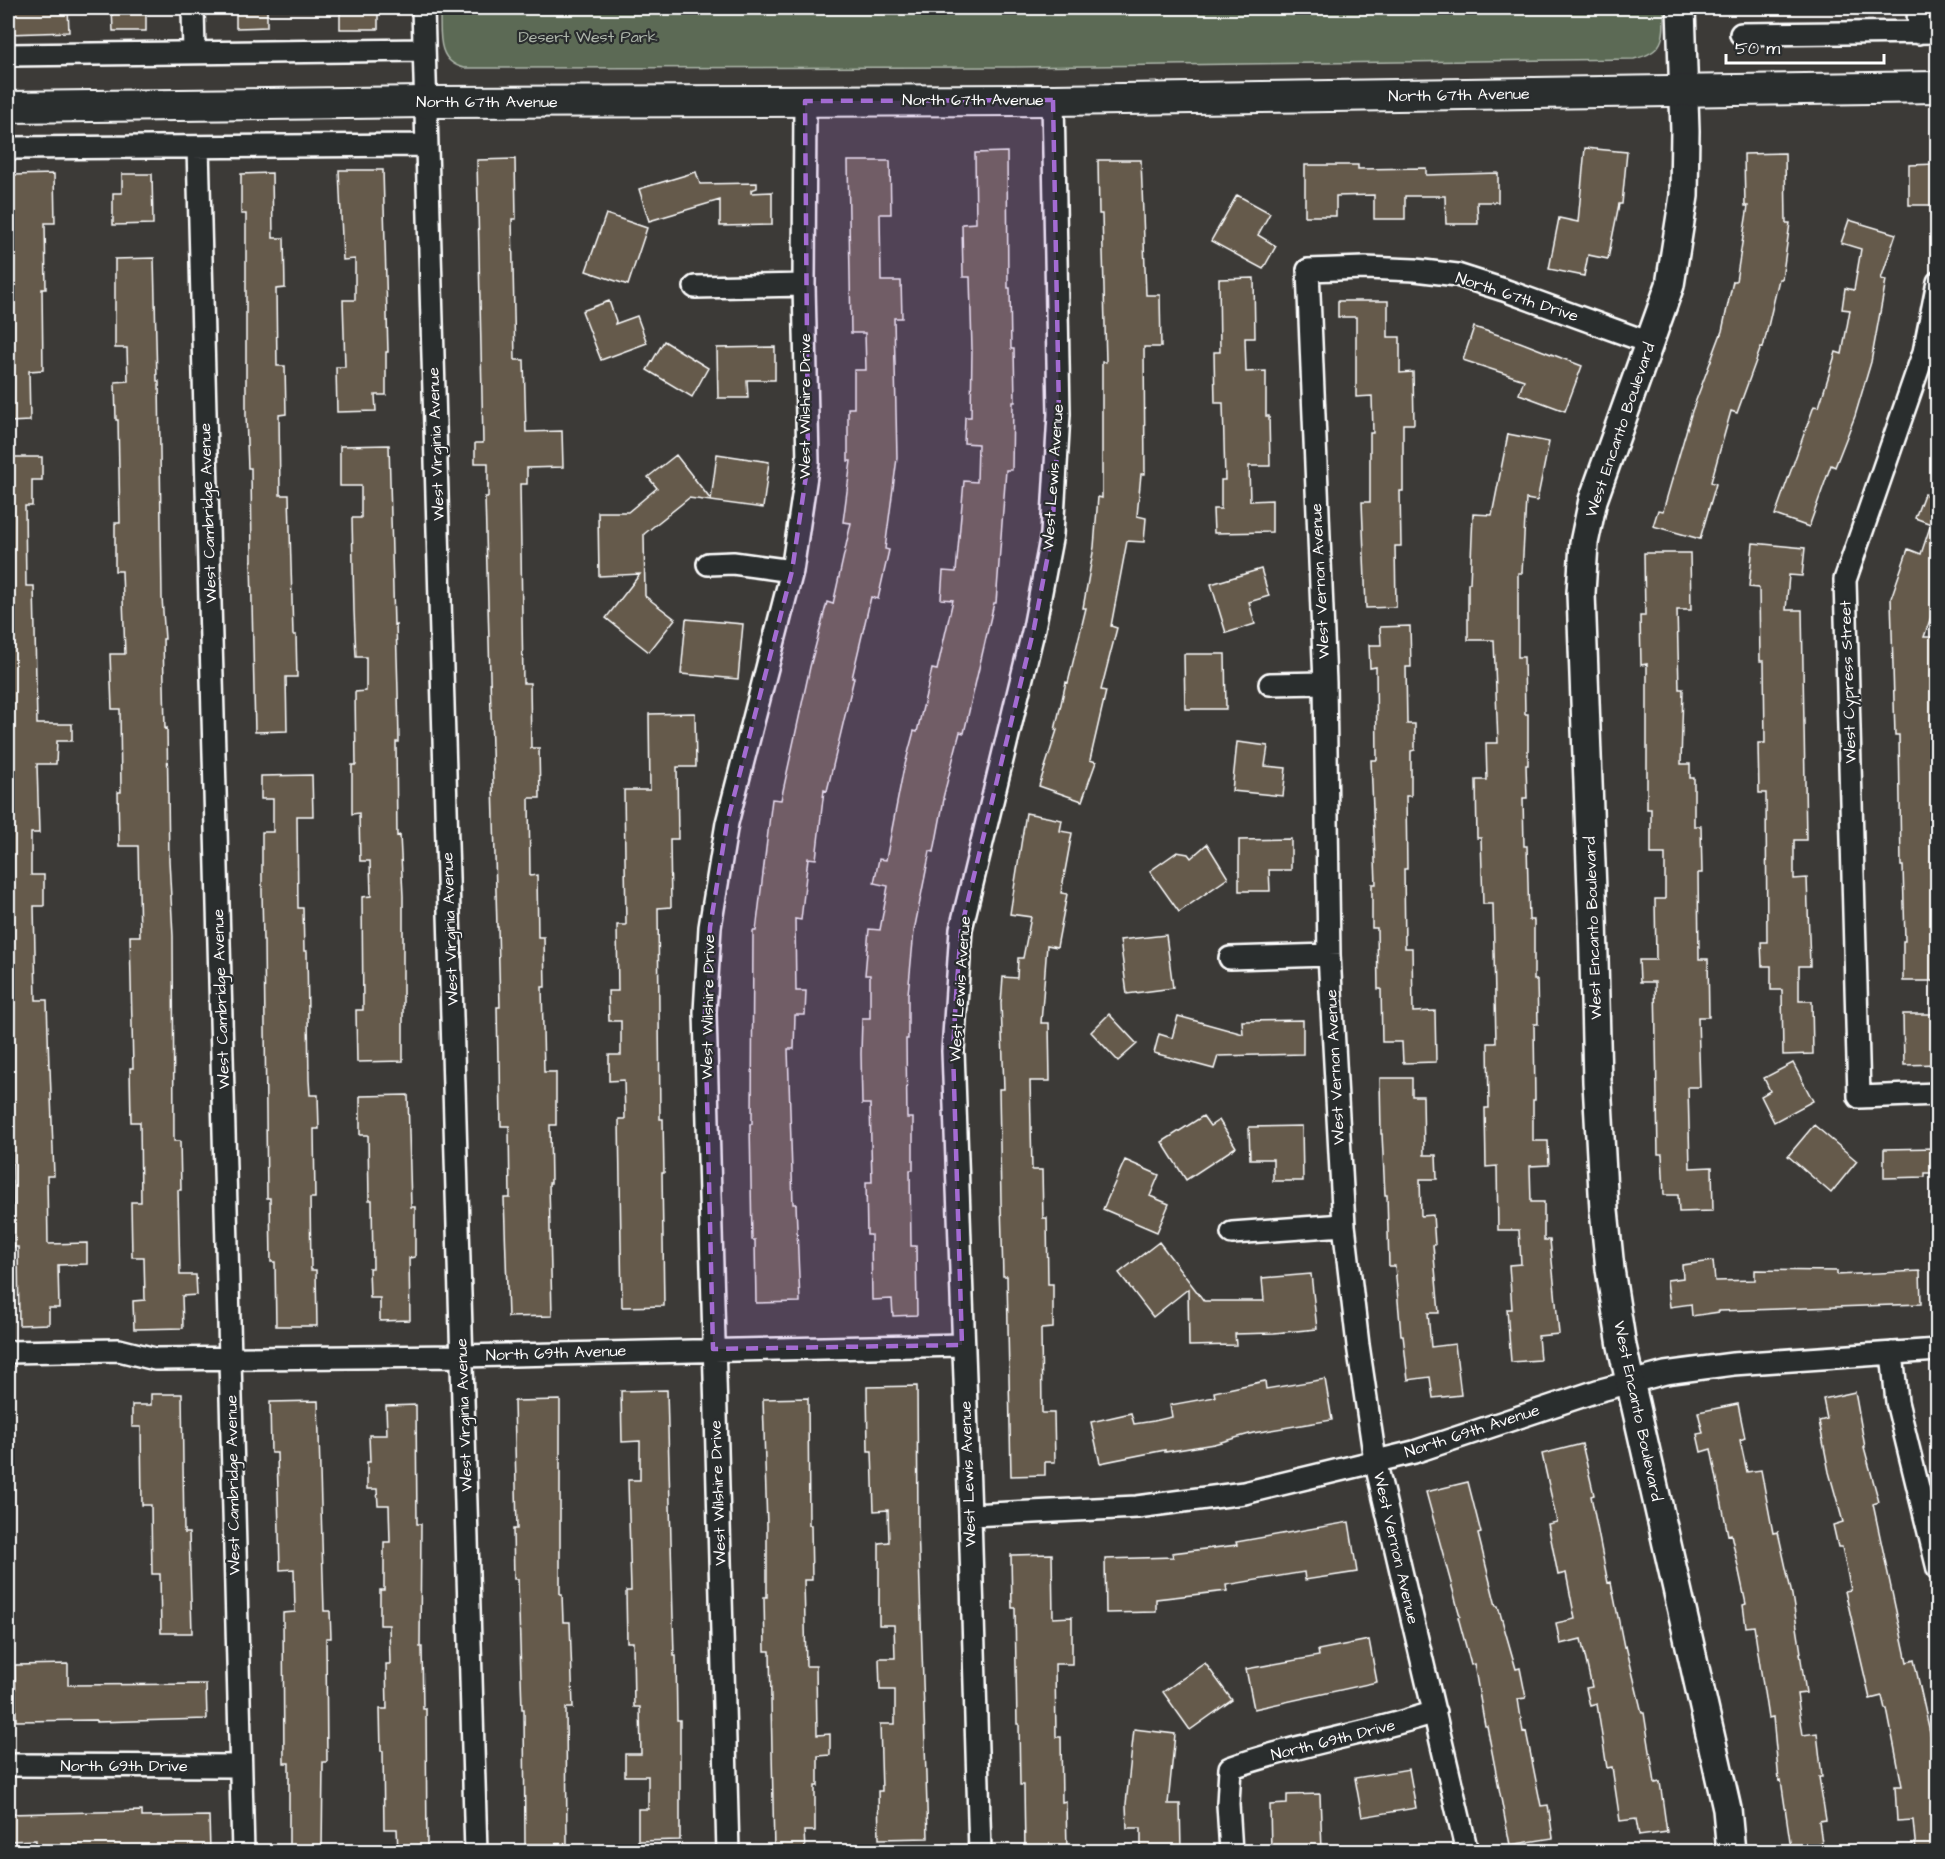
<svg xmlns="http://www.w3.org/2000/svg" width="1945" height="1859" font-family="'Architects Daughter',sans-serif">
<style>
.green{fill:#5b6b54;stroke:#adb5aa;stroke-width:1.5}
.building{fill:#655a4c;stroke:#fff;stroke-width:1.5}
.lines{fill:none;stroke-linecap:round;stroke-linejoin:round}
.minor-casing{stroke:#fff;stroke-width:26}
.tertiary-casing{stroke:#fff;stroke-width:32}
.secondary-casing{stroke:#fff;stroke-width:34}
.minor{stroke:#2a2d2e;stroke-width:21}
.tertiary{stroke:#2a2d2e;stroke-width:27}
.secondary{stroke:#2a2d2e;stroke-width:30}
.marked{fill:#a36bd2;fill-opacity:0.2;stroke:#a36bd2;stroke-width:4.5;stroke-dasharray:12 8;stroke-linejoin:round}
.labels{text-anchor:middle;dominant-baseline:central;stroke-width:4.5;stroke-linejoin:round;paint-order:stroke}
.park-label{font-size:16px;fill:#adb5aa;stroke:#2a2d2e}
.street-label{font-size:16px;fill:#fff;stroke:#2a2d2e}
</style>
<rect width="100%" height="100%" fill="#3c3a37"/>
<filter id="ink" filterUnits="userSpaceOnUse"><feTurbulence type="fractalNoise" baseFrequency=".0167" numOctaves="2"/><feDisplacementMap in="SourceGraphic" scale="12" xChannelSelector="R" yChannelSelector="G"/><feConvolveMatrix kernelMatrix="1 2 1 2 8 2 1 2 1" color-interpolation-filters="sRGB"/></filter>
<g filter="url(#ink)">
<path class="green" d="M440,8H1664C1664,36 1666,52 1634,59L1014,67L464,68C435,61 441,32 440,8Z"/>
<path class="building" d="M8,8H68L69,32L8,34Z
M112,8H146V31H113Z
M236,8H267V27L236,28Z
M340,8H378V29H340Z
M1585,148L1627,152L1622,204H1619L1608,259L1588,255L1584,276L1549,269L1559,218L1578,222Z
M1007,152L1008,288H1010L1011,349H1014L1015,402H1013L1012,470H1006L996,603H994L964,733L960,732L943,798L944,799L934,852L930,851L914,931L908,994V1039H906L907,1118H913V1170H910L911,1246H916L917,1315L893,1316L892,1299L872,1300L871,1235H867L866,1182H872L870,1104H862L861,1054L862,1018H870V975H865L869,929L880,930L888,886L874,883L879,859L886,860L903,772L914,731L917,732L932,669L937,670L953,600L941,599L943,571L956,572L964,481L977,482L978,444L964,443L965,417H971L972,349L970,277H963L962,224L976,223L975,153Z
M1785,153L1786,223H1790L1782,279H1779L1763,348L1761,347L1737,413L1731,411L1711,482L1716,484L1700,539L1653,526L1658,510L1663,511L1692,411L1722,331L1733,281H1736L1748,206H1745L1744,154Z
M515,159L516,219H512L515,360H524L526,432L562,431L563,467L527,468V484H520L523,683H530L531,748H539L540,798H529L530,876L537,875L538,937H544L545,987H542L544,1072H556V1125H550L551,1183H549L552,1316L508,1317L504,1198H510L509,1126H501L500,1061H498L497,1007H500L498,927H497L485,497H488V463H475V443H483L477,160Z
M1098,160H1141L1146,295H1160L1161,347H1144L1145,474H1141L1137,516L1146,518L1144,542L1127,541L1111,626L1117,628L1101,690L1106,691L1090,760L1096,762L1082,801L1039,786L1057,730H1055L1066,682L1068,683L1086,608H1083L1094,547L1098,497L1102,498V362H1106L1102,214H1099Z
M848,161H890L891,214H880L881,281H901L902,318H894L897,458L885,549L889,550L878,599L871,597L852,678H854L827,791L824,790L816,859L808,858L801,920L795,919L796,991H806L805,1015H795L794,1049H788L793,1204H796L800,1302L756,1303L755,1240H752L750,1124H752L753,931H756L772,799L781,800L810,667L827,602L833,604L851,523L843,522L851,461H848V408H854V370H866L865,333H851Z
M1938,164V205H1909V165Z
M1305,165H1358V169L1426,168V175L1498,173V202H1477L1478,224H1446L1445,196H1405V219H1374V195L1336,196V216H1305Z
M339,170H383L388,352H386V395H375L376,411L337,412L336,367H345L343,300H355V259L343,260Z
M696,172L700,184L757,183V188L751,190V193L772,192V225L720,226V200L649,221L639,189Z
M272,173L273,238H284L285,288L276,289L277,366H285L286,414L279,415L280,495H289L293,635H296L297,677H286L287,731L255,732L251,561H252L251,468H248L246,415V214H241V174Z
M54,174L55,223H45L46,289H42L43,370L29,371L30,421L8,422V247H13L12,175Z
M122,174H152L153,224L113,225V193H122Z
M1237,195L1270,213L1258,235L1276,246L1263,269L1211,241Z
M606,214L647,228L628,285L586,271Z
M1849,220L1896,234L1881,279L1886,280L1871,362L1855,416L1835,467L1831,465L1809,527L1775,515L1814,406L1819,407L1836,352L1842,354L1850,310L1842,309L1845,288L1854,290L1861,249L1841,243Z
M154,258L157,381H159L162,598L165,639H163L165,729L167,728L169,860L173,936L174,1141H180L181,1190H178L180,1275H196L197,1295L182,1296L183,1328L134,1329L133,1301L145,1300L144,1257H132L131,1202H141L140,1122H131L130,1068H133L130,936H140L138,846H119L118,792H121L120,709H112L110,654H125L122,571H115V523H120L118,420H116L115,382L128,381L127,348H115V259Z
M1254,278L1255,338H1245L1246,372L1266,371V416H1269L1270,466H1249L1250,501L1272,500V532L1214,533L1213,509H1221V480H1225L1223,403H1215L1214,352H1220L1219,279Z
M609,301L616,321L615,324L637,316L647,343L601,360L582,311Z
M1338,301H1388V337H1400V373L1413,372L1414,424H1403V491H1400L1401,546H1395L1396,607L1366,608L1362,502H1370V433H1373L1372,396L1356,397V317H1338Z
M1474,327L1520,342L1582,366L1565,411L1519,394L1524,380L1463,360Z
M664,341L708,368L692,397L647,370Z
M775,347V380H747L748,398H718L717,348Z
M1508,434L1549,442L1537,501L1526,499L1522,573H1518V657H1524L1525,714H1528V765H1526L1527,798H1523L1524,846H1527L1529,920H1534V980H1537L1538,1024H1534L1535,1100H1533V1141H1548L1549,1165L1530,1166L1531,1202H1544V1240H1550L1559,1334L1538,1336L1540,1360L1511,1362L1507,1309H1512L1509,1265L1521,1264L1519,1230H1498L1497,1166L1486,1167L1485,1108H1489L1488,1043H1496L1493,904H1483L1481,838H1477L1476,780H1487L1486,743H1498L1494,640H1468V583H1470L1473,514L1492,515Z
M389,445L394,625L396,624L398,691L399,742H396L397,836L400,835L403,896V1061L357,1062L356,1010H363L362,897L371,896L370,861H360L359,813L352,814V765H356L355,692L366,691V657H356L354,611L352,518H361V486H340V446Z
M717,454L769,462L763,508L689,498L644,534L645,596L675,619L649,652L606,618L640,574L599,576L598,512H628L657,488L648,477L676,455L711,500Z
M8,457H42V480H32V506H25L26,586H34L37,724H72V741H57L56,764H37L39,833H31V875H44V906H34L36,1000H47L49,1068H50L54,1176H47L48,1244L87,1243V1264L58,1265L59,1308H49V1324L19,1325L18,1247H14L12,1118L9,1049H8Z
M1924,494L1938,499V597L1924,637H1935L1938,865H1934L1938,981H1903V941H1905L1903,866H1901L1899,735H1895L1891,598L1908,549L1921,554L1931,524L1915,518Z
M1753,543L1805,548L1802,576L1789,575L1786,610H1802L1806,840H1794V879L1807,878L1810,966H1799V1001H1812L1813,1054L1783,1055L1782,990H1771V966H1762L1761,942H1767L1766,793H1759L1758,743H1765L1764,661H1760L1759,588L1749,587Z
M1644,553H1690L1691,610H1677L1679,689H1683L1681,764H1690V778H1694V826H1701L1702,873H1698L1699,959H1708L1709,1017H1698L1700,1087H1688L1690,1168L1712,1167L1713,1211L1679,1212L1678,1195H1664L1662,1154H1658L1655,982H1640L1639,960H1656L1655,899H1665V854H1651V809H1647V664L1641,665L1640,616H1645Z
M1261,569L1269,596L1249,602L1255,624L1226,633L1211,584Z
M686,619L743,624L738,679L681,674Z
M1410,626L1411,667H1406L1407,724H1415V750L1411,751V796H1406L1407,869H1404L1405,948H1412L1413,1012L1435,1011L1436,1062L1403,1063L1402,1042H1382L1381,989H1378L1377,928H1372V884H1376L1371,760H1377L1376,667L1370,668L1369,645H1381L1380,627Z
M1184,654H1225L1226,709H1185Z
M695,713L696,767H677L678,839H670L671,907L658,908L660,1119H663L664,1173H662L664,1306L622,1307L619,1119H625L624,1080L609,1081V1055H621V1021H609L608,991H618L617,925H626L624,790H650L649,714Z
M1237,742L1268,746L1265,766L1286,768L1283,796L1232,791Z
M312,775L313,816H297L298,908H303L304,951H307L309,1080L310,1095H318L319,1129H314L315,1198H310L311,1270H316L317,1326H276L275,1262H271L270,1198H267L264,940H263L262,892V832H273V799H261V776Z
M1026,813L1062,820L1060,831L1072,833L1061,893L1067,894L1057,947L1047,945L1041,1023H1049L1050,1081H1030L1032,1170H1042L1043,1218H1047L1048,1284H1053V1328L1041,1329L1042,1413H1054L1055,1462H1045V1475L1011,1476L1007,1276H1003L1001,1203L999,1089H1004L1001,1003L1003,977L1017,978L1018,958H1023L1031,917L1010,914Z
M1291,839V870H1269L1270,891H1239V840Z
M1207,844L1228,878L1179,912L1150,871L1177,852L1188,854L1191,858Z
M1166,935L1173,988L1127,994L1120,940Z
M1109,1014L1137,1044L1118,1061L1091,1032Z
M1903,1014H1938V1064L1904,1065Z
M1178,1016L1243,1034L1242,1021L1303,1020V1054L1218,1056L1214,1069L1154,1053L1159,1034L1172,1038Z
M1793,1063L1813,1101L1774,1122L1761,1096L1770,1091L1764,1078Z
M1380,1078H1412V1096H1423L1424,1155H1436L1437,1179H1420L1421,1216L1433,1215L1435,1245H1433L1439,1313H1428L1431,1347L1455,1344L1461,1395L1433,1398L1430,1377L1408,1380L1403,1335H1401L1395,1266H1389L1387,1195H1385L1382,1134H1381Z
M408,1095L411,1207H415V1257L409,1258L410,1320L380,1321V1298H370L369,1268H373L372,1200H369L368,1135H360V1096Z
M1203,1116L1210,1126L1219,1120L1236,1147L1186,1180L1162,1142Z
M1814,1125L1857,1161L1831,1193L1788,1156Z
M1302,1126L1303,1181H1273V1159H1250L1249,1127Z
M1938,1148V1173H1925V1177L1884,1178V1149Z
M1125,1160L1159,1175L1150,1196L1169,1204L1157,1232L1103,1209Z
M1159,1242L1204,1301H1264L1262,1278L1311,1274L1317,1329L1274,1333L1235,1334L1236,1345L1189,1346L1188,1289L1153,1317L1119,1273Z
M1713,1261L1715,1281L1755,1280V1270L1837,1271V1275L1920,1271L1921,1304L1719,1311V1312L1692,1316L1691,1304L1670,1307L1667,1280L1683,1278L1682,1265Z
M1325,1379L1332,1420L1253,1433L1214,1444L1165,1452V1450L1100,1463L1091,1422L1131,1413L1134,1424L1154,1421L1172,1417L1170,1405L1215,1397L1214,1392L1265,1381L1266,1389Z
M917,1386L918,1525L928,1838L879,1839L878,1791H882L880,1724H895V1690H880L879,1658H895L894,1625H879V1543L889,1542L888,1510L874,1511L872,1451H868L867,1387Z
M667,1390L674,1656H676L677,1720H680V1840L638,1841V1809H648V1776H625V1754H641L640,1707H634L633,1642H627L626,1591H631L628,1480H640V1441L622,1442L621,1391Z
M1855,1392L1865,1447H1864L1879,1502L1873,1504L1907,1662L1914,1660L1938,1768V1851H1916L1913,1820L1897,1821L1895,1786H1902L1887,1709H1885L1882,1696L1870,1699L1845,1591L1851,1590L1842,1547H1838L1833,1525L1843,1522L1829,1472L1819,1421L1827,1419L1823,1399Z
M151,1394H182L184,1533H189L192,1633H161L160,1574H152L151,1505H142L141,1427H132V1405H151Z
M808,1398L809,1525H811L812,1580H804L806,1666H816L817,1735L830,1734V1755L818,1756V1786H815V1831H804L805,1851H774L770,1651H765L764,1597H767V1526L763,1399Z
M560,1400V1594H562L563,1622H570L573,1708H566L567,1844H525L524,1709H522L518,1579H514L513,1529H517L514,1401Z
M318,1401L324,1611H330L331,1638H326L327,1762H323L322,1851H289V1763H284L283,1613L295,1612L294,1569L280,1570L277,1453H271L270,1402Z
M1738,1404L1745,1438L1740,1440L1747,1472L1761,1470L1773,1533L1778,1532L1792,1595L1801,1653H1800L1806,1693L1797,1694L1803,1735L1817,1733L1822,1777H1819L1826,1820L1819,1821L1822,1843L1791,1848L1781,1780L1779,1781L1773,1717L1768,1718L1754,1626L1746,1627L1743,1605L1746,1604L1731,1534L1728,1535L1711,1449L1701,1452L1697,1434L1703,1433L1698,1412Z
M416,1405L417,1524H421L420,1647H422L423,1709H426L427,1851H398L397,1829H384L383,1751H381L380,1709H387L386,1664H390L389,1625H380V1590H384V1542H390L389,1505H378L377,1489H367V1462H370L369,1435H387L386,1406Z
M1582,1444L1594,1495L1591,1496L1608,1583L1611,1582L1624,1647L1626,1646L1642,1713H1644L1655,1783L1660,1782L1667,1832L1639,1836L1636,1819L1620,1821L1612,1767L1607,1768L1597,1704L1590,1706L1586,1688L1592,1687L1581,1639L1560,1644L1556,1623L1575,1619L1566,1573L1558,1575L1548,1524L1557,1522L1542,1454Z
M1468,1482L1481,1533L1478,1534L1496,1606H1498L1516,1669L1520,1668L1526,1698L1518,1699L1523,1732L1526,1731L1541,1806L1548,1805L1553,1838L1510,1845L1487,1726H1485L1474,1664L1471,1665L1458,1617L1460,1616L1426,1492Z
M1349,1522L1357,1572L1305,1580L1304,1572L1226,1585L1227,1591L1156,1599V1612L1106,1613L1105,1559L1173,1557L1172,1553L1237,1545L1236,1542Z
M1052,1554L1053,1618L1072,1617V1664H1055L1056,1737H1061L1062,1802L1066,1801L1067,1851H1025L1024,1785H1020L1019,1724H1017L1015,1608H1012L1011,1555Z
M1369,1640L1377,1682L1254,1709L1246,1669L1319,1656L1318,1650Z
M1205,1663L1232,1700L1190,1730L1163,1692Z
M68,1664V1685L206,1684L207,1719L96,1722V1720L16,1721L15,1665Z
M1134,1729L1175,1734L1168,1804H1180L1181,1851H1141V1828H1127L1126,1804Z
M1409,1769L1416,1808L1362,1817L1355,1778Z
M1320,1794L1322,1851H1271L1270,1805L1287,1804V1795Z
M142,1811V1817L209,1816L210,1851H36V1840L8,1841V1814Z"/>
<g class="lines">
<defs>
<path id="minor" d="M193,8L194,53
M423,8L476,1852
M1918,8L1919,33
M1741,34L1938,32
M8,55L424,50
M198,147L243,1852
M8,148L427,145
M1938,282L1924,352L1845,580L1859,1097L1938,1094
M695,287L804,285
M708,564L733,563L792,571
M1270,684L1325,683
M1230,958L1329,955
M1232,1233L1344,1225
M8,1352L119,1350L155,1359L462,1356L962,1345
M1892,1353L1897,1402L1938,1569
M970,1515L1137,1507L1244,1493L1414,1452L1597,1391L1665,1373L1733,1364L1938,1350
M8,1765L240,1766
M728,1852L705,1012L710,927L727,823L792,571L808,462L804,285L805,101
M980,1852L970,1515L953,1051L961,929L1034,628L1052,534L1059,414L1053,100
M1231,1852L1228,1804L1230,1768C1297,1744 1368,1734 1435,1712
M1467,1852L1375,1460L1358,1345L1344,1225L1329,955L1325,683L1308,270L1365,268L1415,270L1457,275L1504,290L1650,343"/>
<path id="tertiary" d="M1681,8L1685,131L1684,196L1670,285L1593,500L1584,543L1581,593L1593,918L1597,1082L1604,1210L1610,1269L1622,1346L1727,1809L1731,1852"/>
<path id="secondary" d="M8,107L426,102L1053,100L1938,87"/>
</defs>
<use href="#minor" class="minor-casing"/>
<use href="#tertiary" class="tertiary-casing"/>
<use href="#secondary" class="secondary-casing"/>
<use href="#minor" class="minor"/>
<use href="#tertiary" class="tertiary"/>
<use href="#secondary" class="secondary"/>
</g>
</g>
<path class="marked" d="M1053,100L1059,414L1052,534L1034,628L961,929L956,997L953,1051L962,1345L713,1349L705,1012L710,927L727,823L792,571L808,462L805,101Z"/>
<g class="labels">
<g class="park-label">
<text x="588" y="37">Desert West Park</text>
</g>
<g class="street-label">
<text transform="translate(1459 95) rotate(-1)">North 67th Avenue</text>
<text x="973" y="100">North 67th Avenue</text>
<text x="487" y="102">North 67th Avenue</text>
<text transform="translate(1517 297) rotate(18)">North 67th Drive</text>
<text transform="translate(805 406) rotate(-90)">West Wilshire Drive</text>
<text transform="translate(1620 430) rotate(-71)">West Encanto Boulevard</text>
<text transform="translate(436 444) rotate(-92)">West Virginia Avenue</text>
<text transform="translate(1053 477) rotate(-86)">West Lewis Avenue</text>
<text transform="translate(208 513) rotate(-92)">West Cambridge Avenue</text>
<text transform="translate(1320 581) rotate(-93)">West Vernon Avenue</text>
<text transform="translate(1848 682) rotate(-92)">West Cypress Street</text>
<text transform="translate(1593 928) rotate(-92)">West Encanto Boulevard</text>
<text transform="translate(450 929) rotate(-92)">West Virginia Avenue</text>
<text transform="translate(960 989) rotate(-86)">West Lewis Avenue</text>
<text transform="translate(221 999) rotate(-92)">West Cambridge Avenue</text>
<text transform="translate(708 1007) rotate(-89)">West Wilshire Drive</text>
<text transform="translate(1335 1067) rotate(-93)">West Vernon Avenue</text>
<text transform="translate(556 1353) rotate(-2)">North 69th Avenue</text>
<text transform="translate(1638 1411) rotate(78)">West Encanto Boulevard</text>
<text transform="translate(464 1415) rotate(-92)">West Virginia Avenue</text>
<text transform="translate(1472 1431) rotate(-18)">North 69th Avenue</text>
<text transform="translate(968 1474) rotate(-92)">West Lewis Avenue</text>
<text transform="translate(233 1485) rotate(-91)">West Cambridge Avenue</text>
<text transform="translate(718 1493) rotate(-92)">West Wilshire Drive</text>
<text transform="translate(1396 1548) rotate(77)">West Vernon Avenue</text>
<text transform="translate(1333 1740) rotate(-14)">North 69th Drive</text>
<text x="124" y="1766">North 69th Drive</text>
</g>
</g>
<rect width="1945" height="1859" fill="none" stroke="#2a2d2e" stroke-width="30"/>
<rect x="15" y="15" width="1915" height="1829" fill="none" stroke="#fff" stroke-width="2" filter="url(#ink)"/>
<path d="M1726 54v9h158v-9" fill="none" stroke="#ffffff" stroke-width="3"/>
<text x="1735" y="54" font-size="18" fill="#ffffff" stroke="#2a2d2e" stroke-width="4.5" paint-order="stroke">50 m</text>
</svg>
